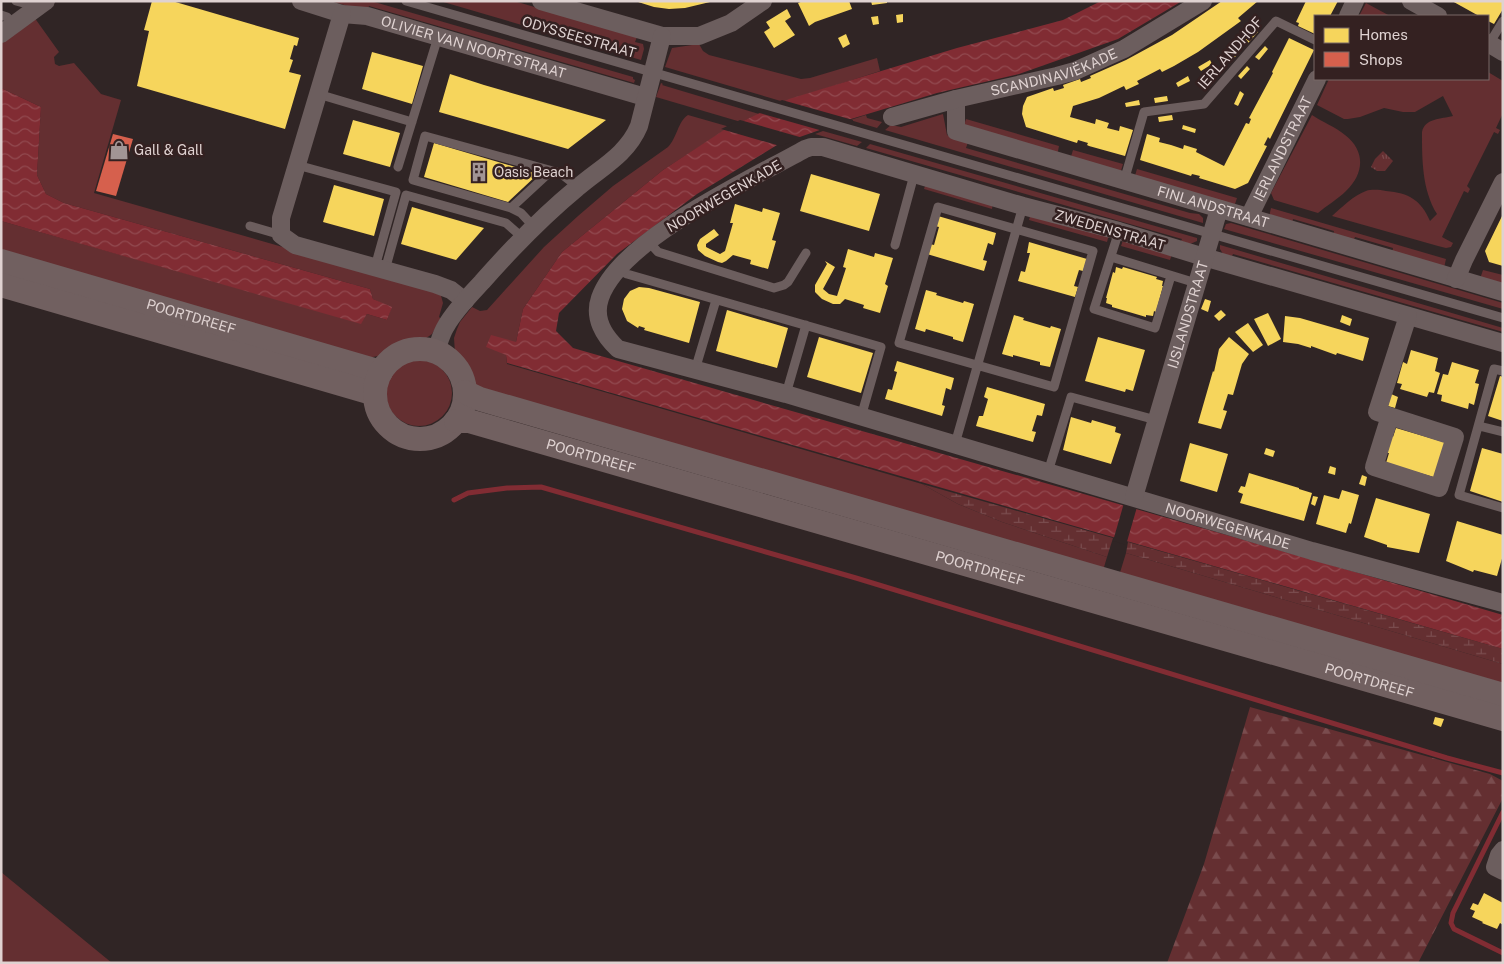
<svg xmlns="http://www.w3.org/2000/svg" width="1504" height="964" font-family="'Public Sans',sans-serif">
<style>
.grass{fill:#642f31}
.forest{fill:url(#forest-firs)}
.wetland{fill:url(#wetland-marsh)}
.park{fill:url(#park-tufts)}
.water{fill:url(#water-waves)}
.pier{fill:#302525}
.homes{fill:#f6d55c}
.shops{fill:#d6604d}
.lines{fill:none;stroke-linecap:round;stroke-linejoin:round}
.stream{stroke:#812c33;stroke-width:5}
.lane{stroke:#6c5e5e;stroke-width:9}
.street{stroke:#6c5e5e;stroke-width:18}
.secondary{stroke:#716060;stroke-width:24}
.labels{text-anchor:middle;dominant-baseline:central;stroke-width:5;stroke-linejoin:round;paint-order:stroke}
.street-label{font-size:14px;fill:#dfd2d1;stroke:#342121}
.poi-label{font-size:14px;fill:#dfd2d1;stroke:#342121;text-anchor:start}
</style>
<defs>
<pattern id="forest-firs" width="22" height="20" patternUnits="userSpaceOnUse" patternTransform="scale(1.25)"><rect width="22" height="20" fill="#642f31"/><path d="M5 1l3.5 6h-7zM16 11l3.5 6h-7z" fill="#7a4c4e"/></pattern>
<pattern id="wetland-marsh" width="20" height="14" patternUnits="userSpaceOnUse" patternTransform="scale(1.25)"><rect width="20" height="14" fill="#642f31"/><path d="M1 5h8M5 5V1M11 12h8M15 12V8" fill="none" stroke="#7a4c4e"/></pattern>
<pattern id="park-tufts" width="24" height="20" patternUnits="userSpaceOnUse" patternTransform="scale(1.25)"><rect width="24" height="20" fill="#642f31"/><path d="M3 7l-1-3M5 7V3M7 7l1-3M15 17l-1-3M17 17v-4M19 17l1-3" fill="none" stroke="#7a4c4e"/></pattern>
<pattern id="water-waves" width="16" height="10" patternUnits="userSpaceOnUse" patternTransform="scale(1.25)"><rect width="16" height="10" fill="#812c33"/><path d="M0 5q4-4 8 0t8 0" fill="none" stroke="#924a50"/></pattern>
</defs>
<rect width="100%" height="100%" fill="#302525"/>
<path class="grass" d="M331,1H371L633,77V79L635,80L634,83L369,6L367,12Z
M440,1H514L637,37L635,42L643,44L644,49L641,60Z
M1366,3L1390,16H1359Z
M34,17L59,52L54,57L55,64L59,66L74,63L101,94L121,100L94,193L440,292L443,303L439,317L441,319L432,334L425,339L398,347L384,355L367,358L1,255V221L361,323L367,314L387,320L391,308L373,299L370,289L64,203L46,194L37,175L41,107L1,88V41Z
M699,44L703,51L709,55L801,79L810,78L877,58L880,71L784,102L665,67L672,48Z
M1488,72L1503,81V113L1496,128L1500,130L1498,134L1494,132L1467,186L1470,189L1468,193L1464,191L1442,237L1453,243L1451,247L1446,248L1438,246L1332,216C1341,208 1354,195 1366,191C1372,189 1380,190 1386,191C1409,193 1421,200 1430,221L1437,214C1422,190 1422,159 1422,132C1425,118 1441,119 1453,116L1443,96L1415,112H1403L1384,108L1360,117L1348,119H1344L1317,105L1329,79H1488Z
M661,83L663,84L662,85L759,114L741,122L656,97Z
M943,114L947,135L968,142L966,148L1190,213L1199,214L1203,218V223L885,130L891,125L901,127Z
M688,115L730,127L663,170L562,252L523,309L516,342L506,355L507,364L922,484L958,504L1002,522L1107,557L1102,574L489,396L469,381L455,353L454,338L457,329L460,322L472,307L480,311L487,310L544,247L578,216L613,186L668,147C677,138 678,121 688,115Z
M866,115L867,118L882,122L877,128L850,120Z
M1312,115C1322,122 1336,127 1345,135C1366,151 1364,174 1346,191C1337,200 1327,205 1318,213L1274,200L1271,193Z
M966,119L1059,146L1057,156L963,129Z
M823,131L862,142L857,146L815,134Z
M870,144L1197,238V241L1190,244L1181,241L1182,239L866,148Z
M1073,150L1123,164L1120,174L1070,160Z
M1137,169L1237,198L1234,207L1134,179Z
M926,183L993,202L992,209L924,189Z
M1271,208L1446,259L1444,268L1392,253L1393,248L1355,237L1353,242L1333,236L1334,231L1293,219L1292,224L1269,217Z
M1031,213L1109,235L1107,242L1029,220Z
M1231,223L1503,303V309L1224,229L1226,224Z
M1123,240L1172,254L1170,260L1121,246Z
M1220,245L1503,328V332L1233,254L1232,256L1223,254L1220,249Z
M1483,270L1503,275V285L1480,279Z
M386 393a33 33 0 1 1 66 0a33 33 0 1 1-66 0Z
M1126,553L1503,664V690L1118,579Z
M1,872L112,963H1Z"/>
<path class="forest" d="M1250,707L1490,774L1503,781V798L1418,963H1167L1204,864Z"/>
<path class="wetland" d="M922,484L1113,538L1107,557L1002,522L958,504Z
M1128,542L1503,649V664L1126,553Z"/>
<path class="park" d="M1383,151L1393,161L1385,171H1377L1371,167L1375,159Z"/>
<path class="water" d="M1101,1H1182L1118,39L1019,74L937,93L851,119L777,145L697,194L617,254L559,313L556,331L573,348C883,438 1193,524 1503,615V649L507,363L506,355L486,347L491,335L516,342L523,309L562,252L663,170L724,130L789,99L957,48L1063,20Z
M1,88L41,107L37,175L46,194L64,203L370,289L373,299L392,307L387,320L367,314L361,324L1,221Z"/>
<path class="pier" d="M782,100L853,120V121L823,131L756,112Z
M740,120L803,138L780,146L721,129Z
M1124,503L1137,507L1126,545L1113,541Z"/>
<path class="homes" d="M152,1H172L299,38L297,46L294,45L290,59L293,60L289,72L301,75L285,129L137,86L149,31L144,30Z
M635,1H710V2L685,8L669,9L654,7Z
M803,1H849L852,9L815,22L809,26L798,3Z
M871,1H887V3L872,5Z
M1222,1H1258L1238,18L1241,21L1198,52L1174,66L1162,72L1160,69L1137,81L1139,84L1126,90L1124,86L1099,98L1073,106L1070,117L1095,124L1096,119L1109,123L1107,128L1119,131L1120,126L1133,130L1125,156L1089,146L1087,145L1088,143L1078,140L1077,143L1026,127L1022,114L1023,106L1027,97L1053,88L1054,91L1064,88L1063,85L1080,79L1081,82L1091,78L1090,76L1126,60L1172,35Z
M1306,1H1338L1330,16H1315V34L1298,26L1299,23L1296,22Z
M1452,1H1503V9L1494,24L1488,21V16H1479Z
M787,9L791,17L785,21L795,35L774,48L764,32L770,28L766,22Z
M903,14V22L897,23L896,15Z
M878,16L879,24L873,25L871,17Z
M1254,29L1258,32L1248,43L1245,39Z
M846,34L850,44L843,48L838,38Z
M1289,38L1314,50L1270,139L1268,137L1264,145L1267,146L1248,183L1235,189L1199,178L1200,176L1192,174L1191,176L1188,175L1140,160L1147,134L1160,138L1159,142L1171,145L1183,149L1184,145L1197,149L1196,152L1224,166L1246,123L1249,124L1251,119L1249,118L1273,73L1272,72Z
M1265,46L1268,49L1259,60L1255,57Z
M1235,50L1239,53L1229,63L1226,60Z
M372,52L423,66L412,104L362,89Z
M1210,60L1212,64L1201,71L1198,67Z
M1247,66L1250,69L1241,79L1238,76Z
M450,74L484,85L606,120L568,149L439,112Z
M1188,76L1190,81L1178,87L1176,83Z
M1240,91L1244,94L1238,106L1234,104Z
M1167,96L1168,101L1155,103L1154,98Z
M1139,100L1140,105L1126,107L1125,103Z
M1172,115L1173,120L1159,122L1158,117Z
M353,120L400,133L390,167L343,154Z
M1183,125L1196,129L1195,133L1182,129Z
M434,143L522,169L538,174L508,202L424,177Z
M811,174L880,194L869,231L800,211Z
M334,185L384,199L374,236L323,222Z
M735,204L762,212L763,208L780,213L772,240L776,241L768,269L750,264L751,260L733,255L726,261L722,263L718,262L705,256L698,250L697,245L700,239L714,229L719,235L706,244V247L720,254L725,251L733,223H730Z
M412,207L484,228L456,260L401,244Z
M1503,214V266L1489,262L1485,251Z
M938,216L996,233L993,245L988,243L983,260L987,261L984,271L927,254L930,244L934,245L939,227L935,226Z
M1029,242L1087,259L1083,271L1079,270L1074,286L1078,287L1075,297L1018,281L1021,271L1025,272L1030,253H1027Z
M848,249L874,257L875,253L893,258L885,284L888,286L880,313L863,308L864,305L845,299L840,304H833L822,299L815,292V285L827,264L825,261L835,267L823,289L829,294L837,296L846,268L843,267Z
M1116,267L1122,269L1123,267L1157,277L1156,279L1163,281L1162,286H1163L1156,312L1154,311L1153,316L1146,315V317L1112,307V305L1106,303L1107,298H1106L1113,272L1115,273Z
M639,287L649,288L700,302L689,343L644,330L645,328L639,326L638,328L627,321L622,309L624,299L630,291Z
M926,290L937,293L936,295L963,303L964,301L974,304L963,342L953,339V337L926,329L925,332L915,329Z
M1205,299L1211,301L1208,312L1201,309Z
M727,310L788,328L777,368L716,351Z
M1221,310L1226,315L1219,321L1214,316Z
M1268,313L1281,339L1268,346L1254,319Z
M1014,315L1024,318L1023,320L1050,328L1051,326L1061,329L1050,367L1040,365V362L1013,355V357L1002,354Z
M1342,315L1352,319L1350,326L1340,322Z
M1285,316L1300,318L1369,338L1363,361L1337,353L1336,355L1311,346V348L1298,344L1283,342Z
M1248,323L1263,345L1253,352L1235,332Z
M819,337L873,353L861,393L807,377Z
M1098,337L1145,350L1133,391L1126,389L1125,392L1085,381Z
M1229,337L1249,354L1242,364L1233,395L1228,394L1223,410L1227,411L1221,429L1198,423L1213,371L1214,372L1219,349Z
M1411,350L1438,358L1435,371L1440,373L1434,393L1429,392L1427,397L1400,389L1402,384L1397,383L1403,362L1407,364Z
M897,361L954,378L951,390L946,388L942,405L945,406L942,416L885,399L888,389L892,390L897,372L894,371Z
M1452,362L1479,370L1475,383L1479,384L1474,405L1469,403L1468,409L1441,401L1442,395L1437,394L1443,374L1448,375Z
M1500,376L1503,377V421L1488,416Z
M987,387L1045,404L1042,416L1037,415L1032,431L1036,432L1033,442L976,426L979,416H983L988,399L984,397Z
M1391,394L1398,397L1395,408L1388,406Z
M1071,417L1091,423L1092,420L1116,427L1115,432L1121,434L1111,464L1063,450Z
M1396,428L1447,443L1437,478L1386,463L1389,453H1386L1391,436L1393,437Z
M1190,443L1228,454L1217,492L1180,481Z
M1266,448L1275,451L1273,457L1264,454Z
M1482,448L1503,454V502L1470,491Z
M1330,466L1336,468L1335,475L1328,473Z
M1249,473L1299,488V489L1312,493L1304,521L1240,503L1243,494L1238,492L1241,486L1245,487Z
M1362,475L1367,477L1365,486L1359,484Z
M1342,490L1359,495L1351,524L1349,523L1346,533L1316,524L1324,495L1339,499Z
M1313,496L1318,497L1315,506L1311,504Z
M1376,498L1430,514L1419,553L1387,547V545L1364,537Z
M1457,521L1503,535V555L1497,576L1474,570L1473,572L1446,561Z
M1435,717L1444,719L1441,727L1433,724Z
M1484,893L1503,903V925L1500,923L1497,929L1482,923L1483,922L1472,917L1475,911L1470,909L1473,903L1478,905Z"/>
<path class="shops" d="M113,134L133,139L116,196L96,191Z"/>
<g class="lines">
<path class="stream" d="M454,500L468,493L507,488L541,487L856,578L1447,758L1503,773
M1503,812L1453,913L1451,923L1454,929L1503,953"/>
<path class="lane" d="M16,1L38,7
M406,1L1503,318
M1,15L7,17L14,25
M1489,44L1503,21
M318,94L412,122
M297,165L396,192L375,267
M398,167L438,37
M1124,181L1144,112L1204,104L1276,21L1315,40
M938,207L1093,251L1054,387L899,343Z
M511,208L551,171
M250,226L281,235
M534,227L521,213L511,208L413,180L425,136L560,173L578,187
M1119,231L1094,309L1155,328L1171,276
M648,241L658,252L774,288L784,285L788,282L806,253
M895,245L914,175
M1111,257L1196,283
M618,269L627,274L881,347L861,417
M385,270L406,195L506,223L523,238
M695,370L716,300
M1503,371L1494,369L1459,495L1503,508
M786,394L806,325
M1479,426L1503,432
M955,444L1023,206
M1048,472L1071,397L1156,420"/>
<g class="street">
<path id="s1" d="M301,1L342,14L367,16L645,97"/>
<path d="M541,1L662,36H699L731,23L763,1"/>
<path d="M1411,1L1438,16"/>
<path d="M342,14L281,218V235L295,245L435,284L451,290L465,301"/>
<path d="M1348,16L1355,1"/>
<path d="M1,34L46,1"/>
<path d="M1488,43L1503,52"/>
<path id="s2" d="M956,99V131L1503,292"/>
<path id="s3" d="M892,117L956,99L1057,76L1075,71L1124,49L1203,1"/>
<path id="s4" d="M1249,217L1317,79"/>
<path d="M1456,279L1464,260L1503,182"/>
<path id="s5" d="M1503,343L1204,257L1119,231L1023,206L823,147H811L805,149C752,179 620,239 600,298C593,318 604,336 618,349L786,394L1312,551L1503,603"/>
<path d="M436,351C439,343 441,334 446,326C455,310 469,296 482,282C512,248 543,216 577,188C600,168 627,155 639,126L662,36"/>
<path d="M1390,416L1374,467L1439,488L1455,437L1377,412L1408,316"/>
<path id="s6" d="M1134,497L1219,209"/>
<path d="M1503,850L1499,855L1495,867L1503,871"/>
</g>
<g class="secondary">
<path id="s7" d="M1,261L381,372"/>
<path d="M1,285L375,394"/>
<circle cx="420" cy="394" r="45"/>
<path d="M465,392L480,399L1503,695"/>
<path id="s8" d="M456,421H469L1503,719"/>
</g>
</g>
<defs>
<symbol id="shop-bare" viewBox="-9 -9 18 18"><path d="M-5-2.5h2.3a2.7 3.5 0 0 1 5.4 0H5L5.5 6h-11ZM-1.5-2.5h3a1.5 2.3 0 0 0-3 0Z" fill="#a29595" stroke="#342121" stroke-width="2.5" paint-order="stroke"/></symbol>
<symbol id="building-bare" viewBox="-9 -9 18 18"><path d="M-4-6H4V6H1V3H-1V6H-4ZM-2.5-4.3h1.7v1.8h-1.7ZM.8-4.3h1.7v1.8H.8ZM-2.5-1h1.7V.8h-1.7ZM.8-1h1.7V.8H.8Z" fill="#a29595" stroke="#342121" stroke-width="2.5" paint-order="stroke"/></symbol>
</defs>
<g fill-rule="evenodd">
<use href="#shop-bare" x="105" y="136" width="28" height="28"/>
<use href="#building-bare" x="465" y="158" width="28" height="28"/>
</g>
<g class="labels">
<g class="street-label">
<text transform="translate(579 37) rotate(16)">ODYSSEESTRAAT</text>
<text stroke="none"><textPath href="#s1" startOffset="179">OLIVIER VAN NOORTSTRAAT</textPath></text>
<text transform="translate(1230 53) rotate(-49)">IERLANDHOF</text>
<text stroke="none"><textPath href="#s3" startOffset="168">SCANDINAVIËKADE</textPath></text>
<text stroke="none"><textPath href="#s4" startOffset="76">IERLANDSTRAAT</textPath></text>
<text transform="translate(724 196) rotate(-30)">NOORWEGENKADE</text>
<text stroke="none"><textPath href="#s2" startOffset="300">FINLANDSTRAAT</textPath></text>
<text transform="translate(1110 230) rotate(16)">ZWEDENSTRAAT</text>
<text stroke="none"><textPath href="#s6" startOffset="190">IJSLANDSTRAAT</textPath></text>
<text stroke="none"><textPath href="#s7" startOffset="198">POORTDREEF</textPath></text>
<text stroke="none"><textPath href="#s8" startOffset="140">POORTDREEF</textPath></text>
<text stroke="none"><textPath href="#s5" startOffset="1676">NOORWEGENKADE</textPath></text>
<text stroke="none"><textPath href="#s8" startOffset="545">POORTDREEF</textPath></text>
<text stroke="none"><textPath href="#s8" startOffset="950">POORTDREEF</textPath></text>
</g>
<g class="poi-label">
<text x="134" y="150">Gall &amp; Gall</text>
<text x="494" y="172">Oasis Beach</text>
</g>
</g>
<rect width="1504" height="964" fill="none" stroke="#dfd2d1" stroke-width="5"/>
<rect x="1314" y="15" width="175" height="65" fill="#342121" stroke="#786867"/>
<rect x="1324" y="28" width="25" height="15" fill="#f6d55c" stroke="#786867"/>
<text x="1359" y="40" font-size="15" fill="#dfd2d1">Homes</text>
<rect x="1324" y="52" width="25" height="15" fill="#d6604d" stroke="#786867"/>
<text x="1359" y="65" font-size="15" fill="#dfd2d1">Shops</text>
</svg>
